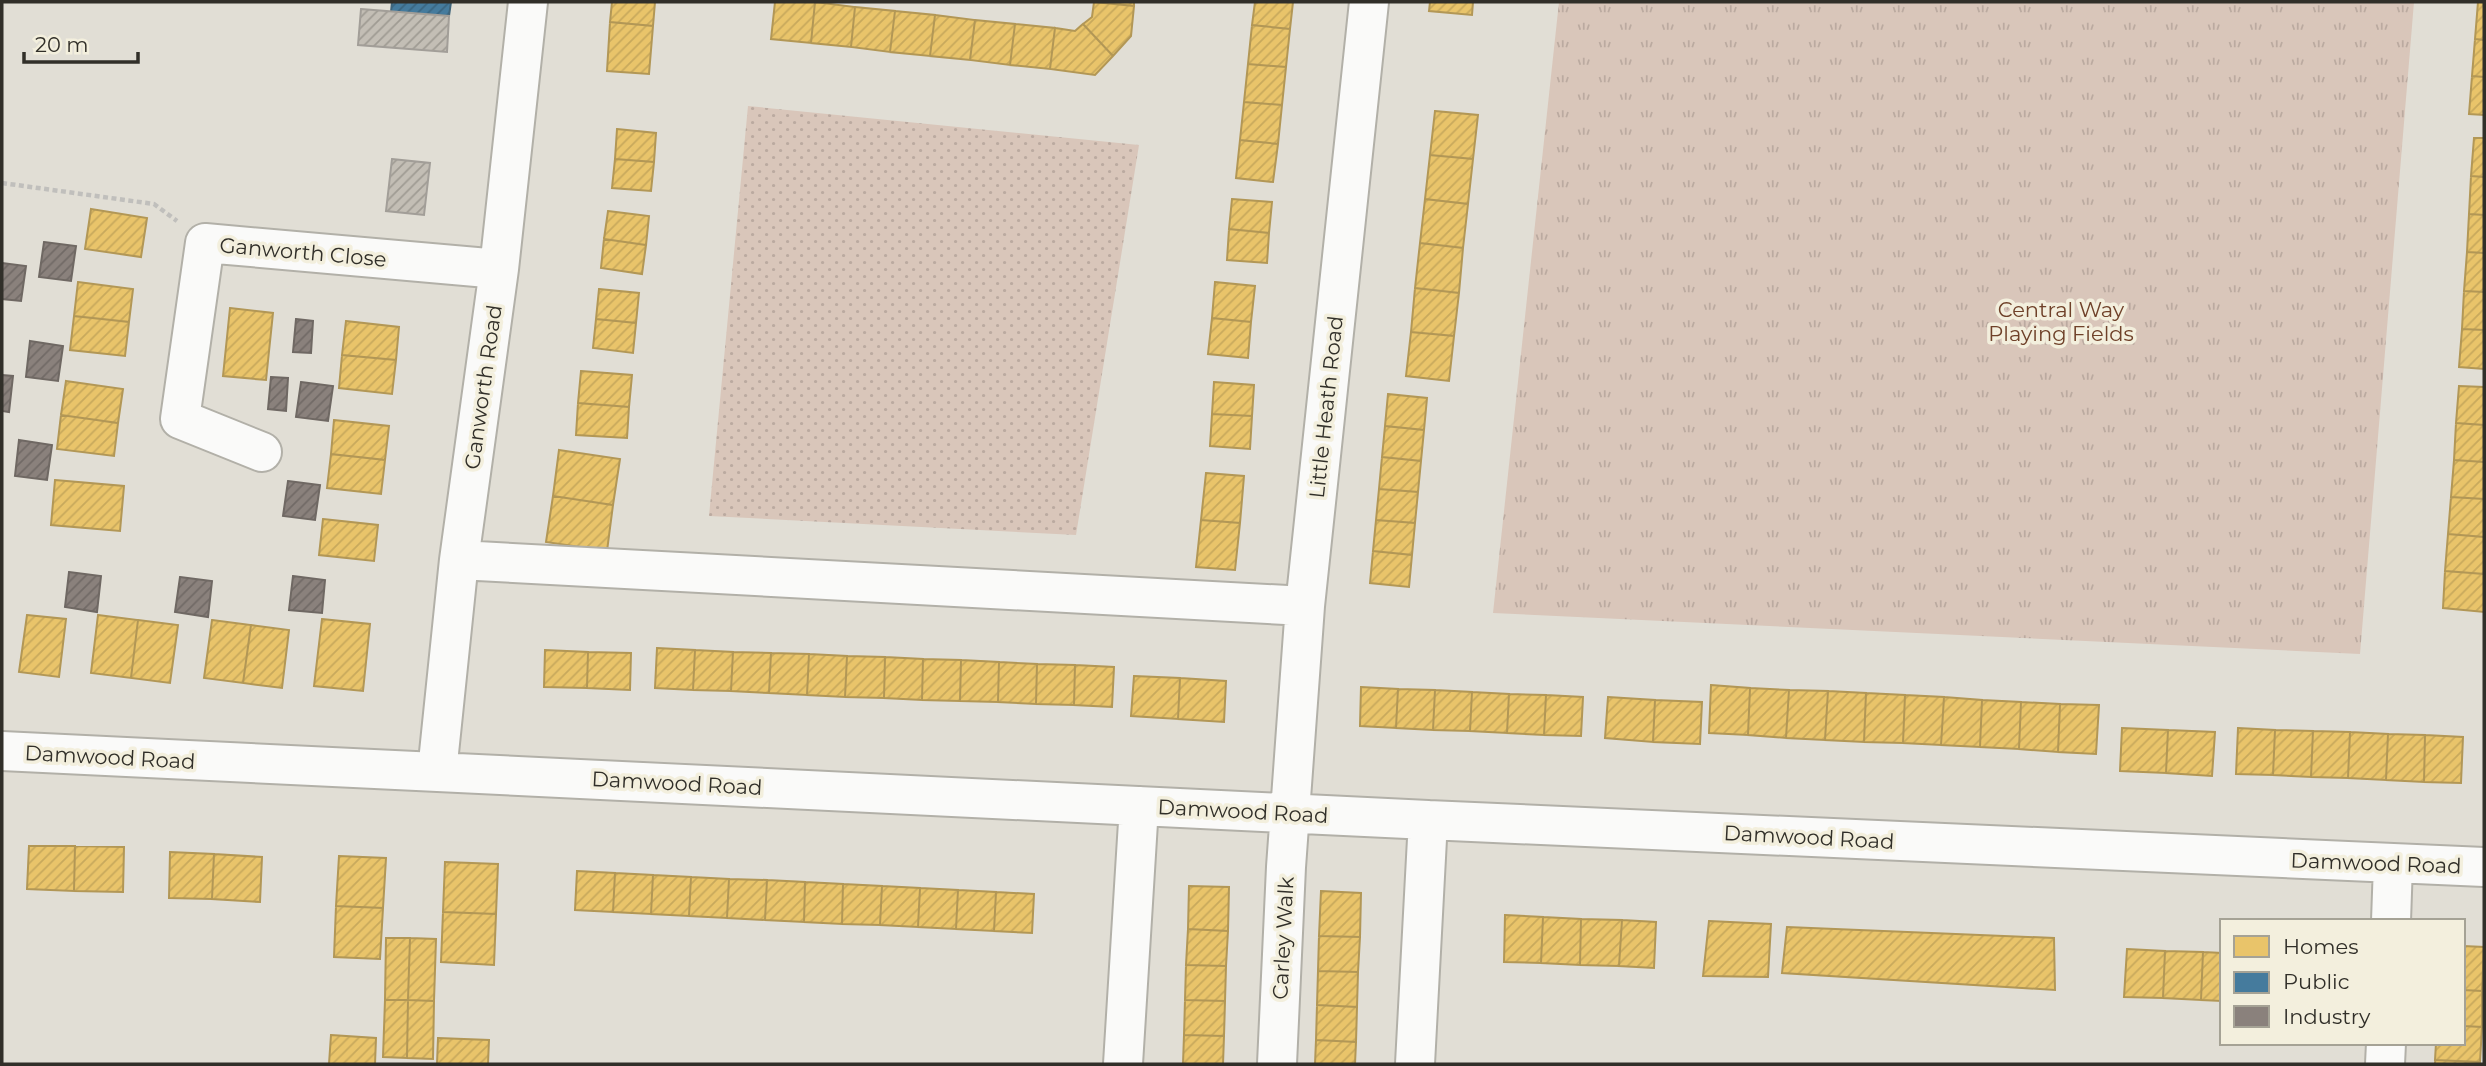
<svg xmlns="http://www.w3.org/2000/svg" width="2486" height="1066" font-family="Montserrat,sans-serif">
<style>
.grass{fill:url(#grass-dots)}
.park{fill:url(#park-tufts)}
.homes{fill:url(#homes-hatch);stroke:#b29756;stroke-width:2}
.public{fill:url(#public-hatch);stroke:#3f647a;stroke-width:2}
.industry{fill:url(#industry-hatch);stroke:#6f6863;stroke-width:2}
.building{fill:url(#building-hatch);stroke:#a29e98;stroke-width:2}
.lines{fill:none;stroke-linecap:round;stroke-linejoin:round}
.minor-casing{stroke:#b2b0a8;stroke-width:42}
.path{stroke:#c0bfbc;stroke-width:4.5;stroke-dasharray:5 3.5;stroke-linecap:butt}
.minor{stroke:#fafaf9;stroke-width:38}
.labels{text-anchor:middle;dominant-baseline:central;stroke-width:7;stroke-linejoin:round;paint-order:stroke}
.street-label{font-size:21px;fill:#312f29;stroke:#f3efdd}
.park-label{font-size:21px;fill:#6f4129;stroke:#f3efdd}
</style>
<defs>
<pattern id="grass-dots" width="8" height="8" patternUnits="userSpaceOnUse" patternTransform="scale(1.75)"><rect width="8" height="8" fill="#d9c6ba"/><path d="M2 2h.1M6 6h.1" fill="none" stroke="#bbaaa0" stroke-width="1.8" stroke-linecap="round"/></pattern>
<pattern id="park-tufts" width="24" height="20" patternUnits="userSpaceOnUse" patternTransform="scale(1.75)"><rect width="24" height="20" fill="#d9c6ba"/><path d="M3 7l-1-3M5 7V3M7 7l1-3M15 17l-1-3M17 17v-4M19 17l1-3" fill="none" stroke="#bbaaa0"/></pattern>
<pattern id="homes-hatch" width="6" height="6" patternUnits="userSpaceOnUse" patternTransform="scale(1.75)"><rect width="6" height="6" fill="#e9c46a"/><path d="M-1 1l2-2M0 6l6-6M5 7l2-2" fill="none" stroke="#c8a95c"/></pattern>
<pattern id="public-hatch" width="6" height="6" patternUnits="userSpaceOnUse" patternTransform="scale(1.75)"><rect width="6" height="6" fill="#457b9d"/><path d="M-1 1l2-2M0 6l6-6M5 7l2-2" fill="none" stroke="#3a6580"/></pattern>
<pattern id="industry-hatch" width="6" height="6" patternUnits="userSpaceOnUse" patternTransform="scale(1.75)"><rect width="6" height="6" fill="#8a817c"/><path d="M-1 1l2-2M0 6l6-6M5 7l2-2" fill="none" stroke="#716a66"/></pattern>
<pattern id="building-hatch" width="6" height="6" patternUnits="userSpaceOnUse" patternTransform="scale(1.75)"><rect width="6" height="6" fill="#c3beb5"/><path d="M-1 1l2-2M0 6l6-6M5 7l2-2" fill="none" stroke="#9f9b93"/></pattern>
</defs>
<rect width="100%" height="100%" fill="#e1ded5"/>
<path class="grass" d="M748,106L1139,145L1076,535L709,516Z"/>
<path class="park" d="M1559,2H2414L2360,654L1493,613Z"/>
<path class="homes" d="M612,2H655L653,26L610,22Z
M775,2H815L811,43L771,39Z
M815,2L855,7L851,47L811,43Z
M1094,2H1134V6Z
M1094,2L1134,6L1131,36L1113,56L1083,24L1092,17Z
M1255,2H1293L1290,29L1252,25Z
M1430,2H1473L1472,15L1429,11Z
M2478,2H2484V40L2475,39Z
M855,7L895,11L890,52L851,47Z
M895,11L935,15L930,56L890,52Z
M935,15L975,20L970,60L930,56Z
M975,20L1015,24L1010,65L970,60Z
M610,22L653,26L649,74L607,71Z
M1015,24L1055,28L1050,69L1010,65Z
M1083,24L1113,56L1095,75L1050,69L1055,28L1075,31Z
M1252,25L1290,29L1286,67L1248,64Z
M2475,39L2484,40V77L2472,76Z
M1248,64L1286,67L1282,105L1244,102Z
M2472,76L2484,77V115L2469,114Z
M1244,102L1282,105L1278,144L1240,140Z
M1435,111L1478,115L1473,159L1430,155Z
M617,129L656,133L654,162L615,159Z
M2474,138H2484V177L2471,176Z
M1240,140L1278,144L1273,182L1236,178Z
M1430,155L1473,159L1468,204L1425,199Z
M615,159L654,162L651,191L612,188Z
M2471,176L2484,177V215L2469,214Z
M1232,199L1272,202L1269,233L1229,229Z
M1425,199L1468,204L1463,248L1420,243Z
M91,209L147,218L141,257L85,249Z
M608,211L649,216L646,245L604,239Z
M2469,214L2484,215V253L2467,252Z
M1229,229L1269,233L1267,263L1227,260Z
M604,239L646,245L642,274L601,268Z
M1420,243L1463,248L1459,293L1415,288Z
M2467,252L2484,253V292L2464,291Z
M78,282L133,289L129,322L74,316Z
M1215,282L1255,286L1251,322L1212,318Z
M1415,288L1459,293L1454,336L1411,332Z
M599,289L639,293L636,323L596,319Z
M2464,291L2484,292V330L2462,329Z
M230,308L273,313L266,380L223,376Z
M74,316L129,322L125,356L70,350Z
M1212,318L1251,322L1248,358L1208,354Z
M596,319L636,323L633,353L593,348Z
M346,321L399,327L396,360L342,355Z
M2462,329L2484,330V369L2459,367Z
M1411,332L1454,336L1449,381L1406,376Z
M342,355L396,360L392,394L339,388Z
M581,371L632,375L629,407L578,403Z
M66,381L123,389L118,423L61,415Z
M1214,382L1254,385L1252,416L1212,414Z
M2459,386L2484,387V425L2456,423Z
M1388,394L1427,398L1424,430L1385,426Z
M578,403L629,407L627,438L576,435Z
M1212,414L1252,416L1250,449L1210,446Z
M61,415L118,423L114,456L57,449Z
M334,420L389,426L385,460L331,454Z
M2456,423L2484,425V462L2454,460Z
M1385,426L1424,430L1421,461L1382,457Z
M559,450L620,459L613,505L553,496Z
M331,454L385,460L381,494L327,488Z
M1382,457L1421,461L1418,492L1379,489Z
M2454,460L2484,462V499L2451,497Z
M1206,473L1244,476L1240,523L1201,520Z
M55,480L124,486L120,531L51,525Z
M1379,489L1418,492L1415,523L1376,520Z
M553,496L613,505L607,551L546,542Z
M2451,497L2484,499V537L2448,534Z
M323,519L378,525L374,561L319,555Z
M1201,520L1240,523L1235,570L1196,567Z
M1376,520L1415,523L1412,555L1373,551Z
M2448,534L2484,537V574L2445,571Z
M1373,551L1412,555L1409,587L1370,583Z
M2445,571L2484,574V612L2443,608Z
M27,615L66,619L59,677L19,672Z
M98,615L138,620L131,678L91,673Z
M322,619L370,624L363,691L314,686Z
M138,620L178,625L170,683L131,678Z
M212,620L251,625L243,683L204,678Z
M251,625L289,630L282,688L243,683Z
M657,648L695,650L693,690L655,688Z
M545,650L588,652L587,688L544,687Z
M695,650L733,652L731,691L693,690Z
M588,652L631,653L630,690L587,688Z
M733,652L771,653L769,693L731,691Z
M771,653L809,654L807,695L769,693Z
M809,654L847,656L845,697L807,695Z
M847,656L885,657L884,698L845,697Z
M885,657L923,659L922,700L884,698Z
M923,659L961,660L960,701L922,700Z
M961,660L999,662L998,702L960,701Z
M999,662L1037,664L1036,704L998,702Z
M1037,664L1075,665L1074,705L1036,704Z
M1075,665L1114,667L1112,707L1074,705Z
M1134,676L1180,678L1178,719L1131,716Z
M1180,678L1226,681L1224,722L1178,719Z
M1711,685L1750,688L1748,735L1709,733Z
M1361,687L1398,689L1396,728L1360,726Z
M1750,688L1789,690L1786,738L1748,735Z
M1398,689L1435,690L1433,730L1396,728Z
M1435,690L1472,692L1470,731L1433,730Z
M1789,690L1828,691L1825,740L1786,738Z
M1828,691L1866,693L1864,742L1825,740Z
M1472,692L1509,694L1507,733L1470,731Z
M1866,693L1905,695L1903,743L1864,742Z
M1509,694L1546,695L1544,735L1507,733Z
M1546,695L1583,697L1581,736L1544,735Z
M1905,695L1944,697L1941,745L1903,743Z
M1608,697L1655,700L1653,742L1605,738Z
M1944,697L1982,700L1980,747L1941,745Z
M1655,700L1702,702L1700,744L1653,742Z
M1982,700L2021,702L2019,749L1980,747Z
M2021,702L2060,704L2058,752L2019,749Z
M2060,704L2099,705L2096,754L2058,752Z
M2122,728L2168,730L2166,773L2120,771Z
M2238,728L2275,730L2273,775L2236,774Z
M2168,730L2215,732L2212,776L2166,773Z
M2275,730L2313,731L2311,777L2273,775Z
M2313,731L2350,732L2348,778L2311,777Z
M2350,732L2388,734L2386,780L2348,778Z
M2388,734L2425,735L2424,782L2386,780Z
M2425,735L2463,737L2461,783L2424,782Z
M29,846H75L74,891L27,889Z
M75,846L124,847L123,892L74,891Z
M170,852L214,854L212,899L169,898Z
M214,854L262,857L260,902L212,899Z
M339,856L386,858L383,908L336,906Z
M445,862L498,864L496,914L443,912Z
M577,871L615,873L613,912L575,910Z
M615,873L653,875L651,914L613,912Z
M653,875L691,877L689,916L651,914Z
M691,877L729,879L727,918L689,916Z
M729,879L767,880L765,920L727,918Z
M767,880L805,882L804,922L765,920Z
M805,882L843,884L842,924L804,922Z
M843,884L882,886L880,925L842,924Z
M882,886L920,888L918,927L880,925Z
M1189,886L1229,887L1228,931L1188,929Z
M920,888L958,890L956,929L918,927Z
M958,890L996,892L994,931L956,929Z
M1321,891L1361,893L1360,937L1319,936Z
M996,892L1034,894L1032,933L994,931Z
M336,906L383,908L380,959L334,957Z
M443,912L496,914L494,965L441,962Z
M1505,915L1543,917L1541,963L1504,962Z
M1543,917L1581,919L1580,965L1541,963Z
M1581,919L1622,920L1619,966L1580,965Z
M1622,920L1656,922L1654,968L1619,966Z
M1709,921L1771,924L1768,977L1703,976Z
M1787,927L2054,938L2055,990L1782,973Z
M1188,929L1228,931L1226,966L1186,965Z
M1319,936L1360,937L1358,972L1318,971Z
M386,938H410L408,1000H385Z
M410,938L436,939L434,1001L408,1000Z
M2463,946L2484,947L2482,991L2463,990Z
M2127,949L2165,951L2163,998L2124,997Z
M2165,951L2203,952L2201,1000L2163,998Z
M2203,952L2222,953V1001L2201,1000Z
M1186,965L1226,966L1225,1001L1185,1000Z
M1318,971L1358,972L1357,1007L1317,1005Z
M2463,990L2482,991V1027L2463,1026Z
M385,1000H408L407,1058L383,1057Z
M408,1000L434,1001L433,1059L407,1058Z
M1185,1000L1225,1001L1224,1036L1184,1035Z
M1317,1005L1357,1007L1356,1042L1316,1040Z
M2463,1026L2482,1027L2480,1062L2435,1060L2436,1043H2463Z
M331,1035L376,1038L375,1064H329Z
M1184,1035L1224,1036L1223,1064H1183Z
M438,1038L489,1040L488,1064H437Z
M1316,1040L1356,1042L1355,1064H1315Z
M2435,1060L2480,1062V1064H2435Z"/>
<path class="public" d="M392,2H451L449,16L391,12Z"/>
<path class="industry" d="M44,242L76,246L71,281L39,277Z
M2,263L26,266L21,301L2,299Z
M296,319L313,321L311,353L293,352Z
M30,341L63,346L58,381L26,377Z
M2,375L13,376L9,412L2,411Z
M271,377L288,378L286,411L268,409Z
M301,382L333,386L328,421L296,417Z
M19,440L52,445L47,480L15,476Z
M288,481L320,485L315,520L283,516Z
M69,572L101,576L97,612L65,607Z
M293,576L325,580L322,613L289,610Z
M180,577L212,581L208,617L175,612Z"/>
<path class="building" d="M361,9L449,16L447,52L358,45Z
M392,159L430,163L424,215L386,211Z"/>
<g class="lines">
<defs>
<path id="minor" d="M262,452L180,419L205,243L499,269
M459,560L1305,606
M2,751L1428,820L2484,867
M437,772L459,560L499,269L528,2
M2391,921L2393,864
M1123,1064L1139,806
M1277,1064L1286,867L1305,606L1369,2
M1415,1064L1428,820
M2385,1064L2386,1043"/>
</defs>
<use href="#minor" class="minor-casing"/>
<path class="path" d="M2,183L154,204L177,221"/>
<use href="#minor" class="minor"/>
</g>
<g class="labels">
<g class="street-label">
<text transform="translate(303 252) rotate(5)">Ganworth Close</text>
<text transform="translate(483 387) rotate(-82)">Ganworth Road</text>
<text transform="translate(1326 407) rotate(-84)">Little Heath Road</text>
<text transform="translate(110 757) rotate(3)">Damwood Road</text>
<text transform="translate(677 783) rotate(3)">Damwood Road</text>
<text transform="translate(1243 811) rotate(3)">Damwood Road</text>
<text transform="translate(1809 837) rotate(3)">Damwood Road</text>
<text transform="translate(2376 863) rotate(2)">Damwood Road</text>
<text transform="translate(1283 938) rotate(-87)">Carley Walk</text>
</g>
<g class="park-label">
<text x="2061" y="309">Central Way<tspan x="2061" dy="24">Playing Fields</tspan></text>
</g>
</g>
<rect width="2486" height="1066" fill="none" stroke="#312f29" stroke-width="7"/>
<rect x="2220" y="919" width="245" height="126" fill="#f3efdd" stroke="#a5a295" stroke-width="2"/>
<rect x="2234" y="936" width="35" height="21" fill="#e9c46a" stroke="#a5a295" stroke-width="2"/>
<text x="2283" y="954" font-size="21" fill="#312f29">Homes</text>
<rect x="2234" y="972" width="35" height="21" fill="#457b9d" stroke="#a5a295" stroke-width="2"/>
<text x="2283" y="989" font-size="21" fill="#312f29">Public</text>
<rect x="2234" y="1006" width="35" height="21" fill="#8a817c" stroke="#a5a295" stroke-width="2"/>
<text x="2283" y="1024" font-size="21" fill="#312f29">Industry</text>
<path d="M24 52v10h114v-10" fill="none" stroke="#312f29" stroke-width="3.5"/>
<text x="35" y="52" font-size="21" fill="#312f29" stroke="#f3efdd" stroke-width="5" paint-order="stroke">20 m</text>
</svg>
